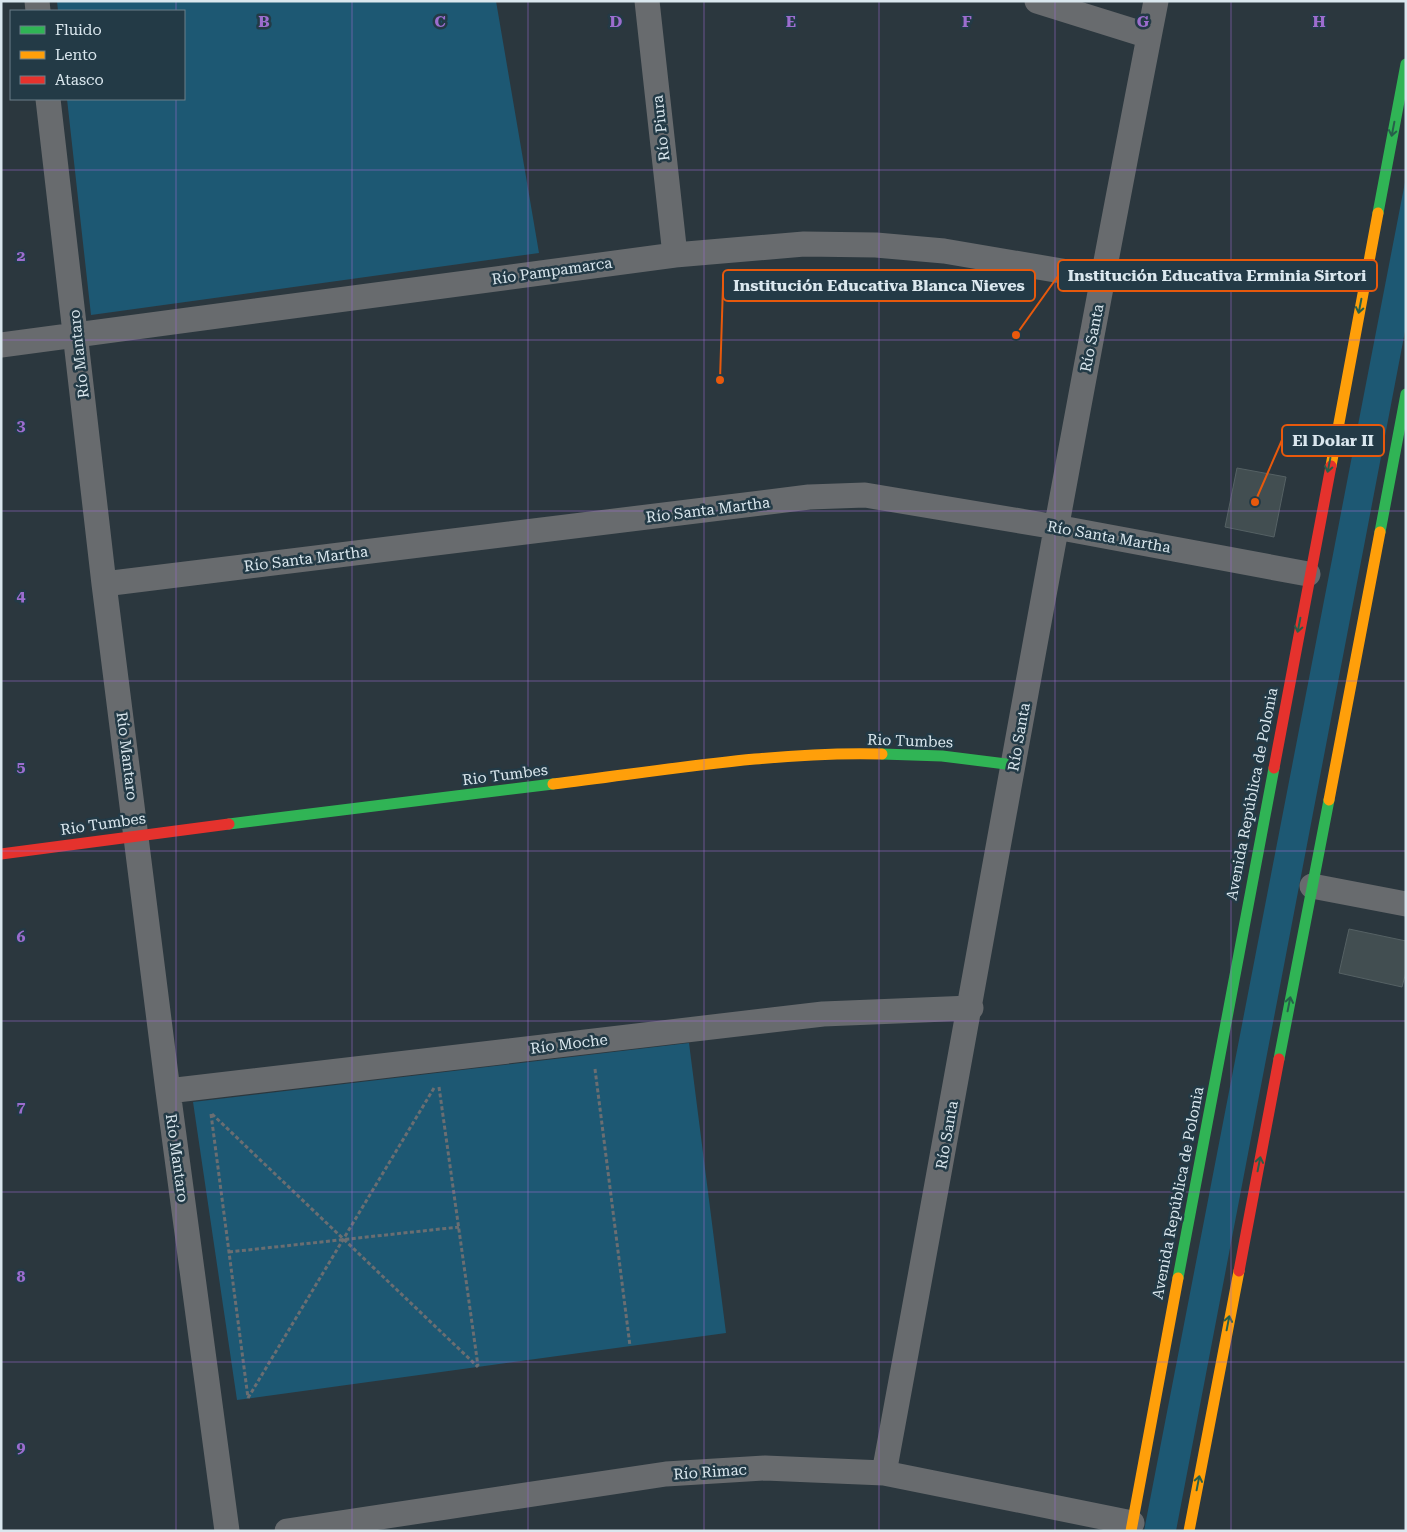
<svg xmlns="http://www.w3.org/2000/svg" width="1407" height="1532" font-family="'Roboto Serif',serif">
<style>
.green{fill:#1d5873}
.building{fill:#424e51;stroke:#556164}
.lines{fill:none;stroke-linecap:round;stroke-linejoin:round}
.path{stroke:#6a6e72;stroke-width:3;stroke-dasharray:4 2.5;stroke-linecap:butt}
.street{stroke:#686b6e;stroke-width:25}
.fast{stroke:#30b455;stroke-width:11}
.slow{stroke:#ff9f0a;stroke-width:11}
.jam{stroke:#e5322d;stroke-width:11}
.oneway{stroke:#275f4a}
.grid{fill:none;stroke:#9c6dcf;stroke-width:1;stroke-opacity:0.55}
.labels{text-anchor:middle;dominant-baseline:central;stroke-width:5;stroke-linejoin:round;paint-order:stroke}
.street-label{font-size:15px;fill:#dae7ee;stroke:#233a46}
.grid-label{font-size:16px;text-anchor:middle;font-weight:bold;fill:#9c6dcf;stroke:#233a46;stroke-width:5;stroke-linejoin:round;paint-order:stroke}
.leader{fill:none;stroke:#e8590c;stroke-width:2}
.callout-dot{fill:#e8590c;stroke:#233a46;stroke-width:2}
.callout{fill:#233a46;stroke:#e8590c;stroke-width:2}
.callout-label{font-size:16px;text-anchor:middle;font-weight:bold;fill:#dae7ee}
</style>
<rect width="100%" height="100%" fill="#2b373e"/>
<path class="green" d="M57,1H496L539,253L91,315L67,99H184V11H58Z
M1406,177V326L1176,1531H1144Z
M689,1043L726,1333L237,1400L193,1102Z"/>
<path class="building" d="M1237,468L1286,477L1274,537L1225,527Z
M1349,929L1406,941V972L1402,987L1339,973Z"/>
<g class="lines">
<path class="path" d="M595,1069L630,1346
M439,1087L478,1366
M211,1114L248,1398
M212,1114L478,1367
M229,1252L459,1227
M248,1398L434,1088"/>
<path class="street" d="M37,1L38,11
M647,1L675,255
M1037,1L1149,36
M48,99L104,584L168,1091L227,1531
M1,345L675,255L804,244L876,245L944,251L1103,278
M104,584L809,497L865,495L1056,527L1308,574
M1312,886L1406,904
M168,1091L823,1014L971,1008
M884,1473C975,982 1060,491 1156,1
M287,1531L666,1474L765,1468L884,1473L1132,1523"/>
<path class="fast" d="M1378,213L1406,64
M1380,532L1406,394
M882,754L942,756L1014,765
M229,824L553,784
M1279,1059L1329,800
M1178,1278L1274,768"/>
<path class="slow" d="M1331,466L1378,213
M553,784C662,771 772,751 882,754
M1329,800L1380,532
M1131,1531L1178,1278
M1189,1531L1239,1271"/>
<path class="jam" d="M1274,768L1331,466
M1,854L229,824
M1239,1271L1279,1059"/>
</g>
<defs><path id="oneway-shaft" d="M-6 0H5M1.5-3L5.5 0L1.5 3" fill="none" stroke-width="1.6" stroke-linecap="round" stroke-linejoin="round" transform="scale(1.25)"/></defs>
<g class="oneway">
<use href="#oneway-shaft" transform="translate(1393 129) rotate(101)"/>
<use href="#oneway-shaft" transform="translate(1360 306) rotate(101)"/>
<use href="#oneway-shaft" transform="translate(1329 465) rotate(101)"/>
<use href="#oneway-shaft" transform="translate(1299 625) rotate(101)"/>
<use href="#oneway-shaft" transform="translate(1289 1004) rotate(-79)"/>
<use href="#oneway-shaft" transform="translate(1259 1164) rotate(-79)"/>
<use href="#oneway-shaft" transform="translate(1228 1323) rotate(-79)"/>
<use href="#oneway-shaft" transform="translate(1198 1483) rotate(-79)"/>
</g>
<path class="grid" d="M176,1V11M352,1V1531M528,1V1531M704,1V1531M879,1V1531M1055,1V1531M1231,1V1531M176,99V1531M1,170H1406M1,340H1406M1,511H1406M1,681H1406M1,851H1406M1,1021H1406M1,1192H1406M1,1362H1406"/>
<g class="labels">
<g class="street-label">
<text transform="translate(661 128) rotate(-96)">Río Piura</text>
<text transform="translate(552 271) rotate(-8)">Río Pampamarca</text>
<text transform="translate(1092 338) rotate(-79)">Río Santa</text>
<text transform="translate(79 354) rotate(-96)">Río Mantaro</text>
<text transform="translate(708 510) rotate(-7)">Río Santa Martha</text>
<text transform="translate(1109 537) rotate(10)">Río Santa Martha</text>
<text transform="translate(306 559) rotate(-7)">Río Santa Martha</text>
<text transform="translate(1019 737) rotate(-80)">Río Santa</text>
<text transform="translate(910 741) rotate(2)">Rio Tumbes</text>
<text transform="translate(127 756) rotate(83)">Río Mantaro</text>
<text transform="translate(505 775) rotate(-7)">Rio Tumbes</text>
<text transform="translate(1252 794) rotate(-79)">Avenida República de Polonia</text>
<text transform="translate(103 824) rotate(-8)">Rio Tumbes</text>
<text transform="translate(569 1044) rotate(-7)">Río Moche</text>
<text transform="translate(947 1135) rotate(-80)">Río Santa</text>
<text transform="translate(177 1158) rotate(82)">Río Mantaro</text>
<text transform="translate(1178 1193) rotate(-79)">Avenida República de Polonia</text>
<text transform="translate(710 1472) rotate(-4)">Río Rimac</text>
</g>
</g>
<g class="grid-label">
<text x="264" y="27">B</text>
<text x="440" y="27">C</text>
<text x="616" y="27">D</text>
<text x="791" y="27">E</text>
<text x="967" y="27">F</text>
<text x="1143" y="27">G</text>
<text x="1319" y="27">H</text>
<text x="21" y="261">2</text>
<text x="21" y="431">3</text>
<text x="21" y="601">4</text>
<text x="21" y="772">5</text>
<text x="21" y="942">6</text>
<text x="21" y="1112">7</text>
<text x="21" y="1282">8</text>
<text x="21" y="1453">9</text>
</g>
<path class="leader" d="M1016 335L1058 276M720 380L723 285M1255 502L1282 440"/>
<g class="callout-dot">
<circle cx="1016" cy="335" r="5"/>
<circle cx="720" cy="380" r="5"/>
<circle cx="1255" cy="502" r="5"/>
</g>
<g class="callout">
<rect x="1058" y="260" width="319" height="31" rx="5"/>
<rect x="723" y="270" width="312" height="31" rx="5"/>
<rect x="1282" y="425" width="102" height="31" rx="5"/>
</g>
<g class="callout-label">
<text x="1217" y="281">Institución Educativa Erminia Sirtori</text>
<text x="879" y="291">Institución Educativa Blanca Nieves</text>
<text x="1333" y="446">El Dolar II</text>
</g>
<rect width="1407" height="1532" fill="none" stroke="#dae7ee" stroke-width="5"/>
<rect x="10" y="10" width="175" height="90" fill="#233a46" stroke="#6c7f89"/>
<rect x="20" y="26" width="25" height="8" fill="#30b455" stroke="#6c7f89"/>
<text x="55" y="35" font-size="15" fill="#dae7ee">Fluido</text>
<rect x="20" y="51" width="25" height="8" fill="#ff9f0a" stroke="#6c7f89"/>
<text x="55" y="60" font-size="15" fill="#dae7ee">Lento</text>
<rect x="20" y="76" width="25" height="8" fill="#e5322d" stroke="#6c7f89"/>
<text x="55" y="85" font-size="15" fill="#dae7ee">Atasco</text>
</svg>
